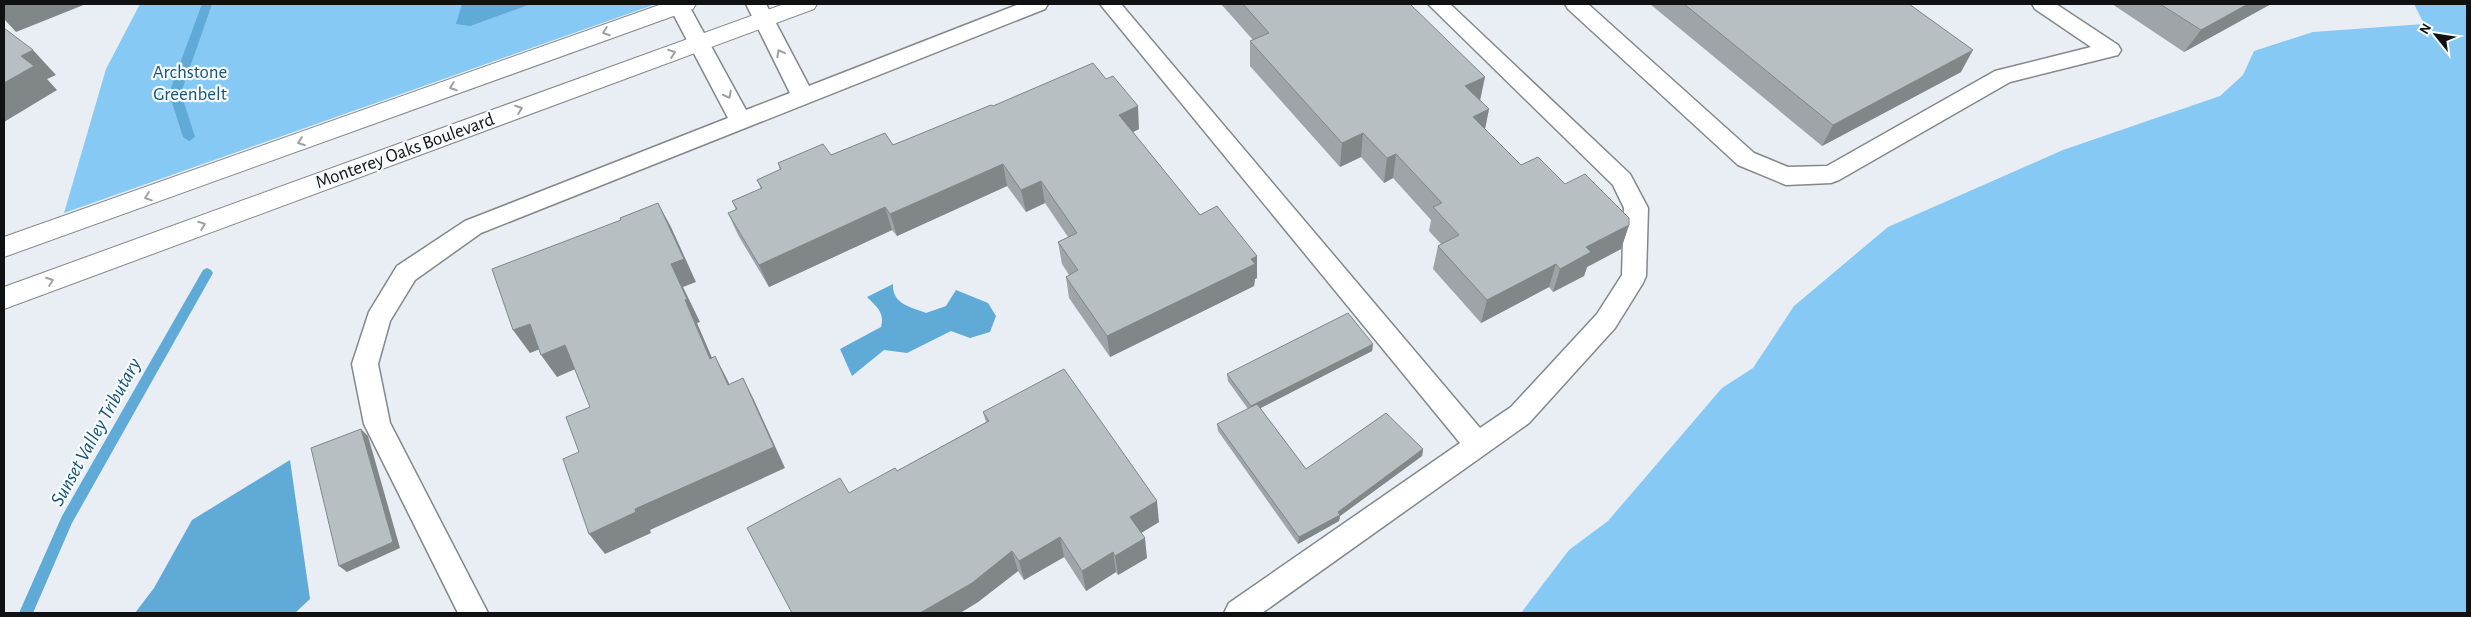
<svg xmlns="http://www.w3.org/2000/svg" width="2471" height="617" font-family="'Alegreya Sans',sans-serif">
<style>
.green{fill:#86c9f4}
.water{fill:#5faad7}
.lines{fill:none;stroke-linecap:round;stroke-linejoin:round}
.stream{fill:#5faad7;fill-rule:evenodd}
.service-casing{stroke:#82888c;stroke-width:3}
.tertiary-casing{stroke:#82888c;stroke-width:2}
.service{fill:#fff;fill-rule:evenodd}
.tertiary{fill:#fff;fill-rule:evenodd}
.wall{fill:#9ea4a8}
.shaded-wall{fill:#818688}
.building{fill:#b8bfc3;stroke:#818688}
.oneway{stroke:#9fa0a1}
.labels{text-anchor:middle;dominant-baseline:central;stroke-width:4.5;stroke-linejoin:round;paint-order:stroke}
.park-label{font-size:19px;fill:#1a5373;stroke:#f6fbff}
.street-label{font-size:19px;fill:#0f1113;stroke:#f6fbff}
.water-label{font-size:20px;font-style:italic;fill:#154f6e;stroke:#f6fbff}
</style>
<rect width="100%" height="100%" fill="#e8eef3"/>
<path class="green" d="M140,4H656L64,213L106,69Z
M2414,4H2467V613H1521L1569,550L1608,521L1722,388L1753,368L1794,306L1888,227L2063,150L2220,96L2243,75L2254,51L2313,32L2424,24Z"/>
<path class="water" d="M462,4H531L470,26L456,24Z
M893,284C892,304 910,307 926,313L946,306L956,290L988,303L996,316L990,332L970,338L951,331L907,353L884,350L852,376L840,349L881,327C885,313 877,307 867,297Z
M290,460L310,599L295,613H135L154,588L192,520Z"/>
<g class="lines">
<path class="stream" d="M202,4H212L181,93L195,137L189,141L183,137L169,93Z
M207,268L211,270L213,273L72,523L33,613H19L62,516L203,270Z"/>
<defs>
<path id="service" d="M670,4H688L746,110L790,93L746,4H766L809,86L1019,4H1048L1045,9L481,233L415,280L390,321L378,364L390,423L488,613H458L364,424L352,364L369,312L397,266L465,221L728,118L669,6Z
M1100,4H1121L1480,428L1511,407L1597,314L1622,275L1624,208L1613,185L1428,4H1450L1630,174L1648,208L1646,276L1643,283L1615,328L1529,423L1262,613H1224L1229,603L1460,443Z
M1565,4H1588L1754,153L1788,167L1827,166L1995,71L2091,47L2035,9L2032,4H2056L2118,45L2121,50L2118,55L2010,82L1839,180L1831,183L1786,185L1738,165L1568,9Z"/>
<path id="tertiary" d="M662,4H696L693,9L4,257V237Z
M784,4H817L814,9L4,309V287Z"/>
</defs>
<use href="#service" class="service-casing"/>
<use href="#tertiary" class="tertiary-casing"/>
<use href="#service" class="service"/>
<use href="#tertiary" class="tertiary"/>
</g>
<path class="wall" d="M1221,4H1410L1480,100L1489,109L1485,129L1521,165L1565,184L1629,225L1621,249L1587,267L1584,276L1553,292L1549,287L1481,323L1433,269L1438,246L1441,244L1429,231L1431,220L1393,178L1384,183L1361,157L1340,167L1250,66V41L1253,40Z
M1650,4H1909L1961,72L1822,146Z
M2112,4H2271L2184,52Z
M993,106L1139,129L1133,132L1200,215L1257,278L1255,279L1254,286L1110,357L1069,298L1066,277L1069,275L1062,264L1058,242L1068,237L1045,203L1026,212L1007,186L897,236L892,230L769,287L738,235L728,213L736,210L732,201L761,189L757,180L780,170L778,163L893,145Z
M1373,344L1372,351L1260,408L1306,469L1423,449L1422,456L1340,516L1339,521L1298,544L1218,431L1217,424L1248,409L1228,381L1227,374Z
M983,412L1159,522L1141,533L1147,558L1118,575L1116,572L1086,591L1064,557L1024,580L1018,571L978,602L960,613H792L849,493L897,471L986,422Z"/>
<path class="shaded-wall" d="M4,4H86L16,32L4,19Z
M2248,4H2271L2184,52L2201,30Z
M33,50L56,75L47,79L57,90L4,122V83L21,56Z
M1973,50L1961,72L1822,146L1833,125Z
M1485,77L1480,101L1465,86Z
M1138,106L1139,129L1121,138L1119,115Z
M1489,109L1484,133L1473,117Z
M1363,133L1361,157L1340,167L1342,143Z
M1396,154L1393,178L1384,183L1387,158Z
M1003,164L1007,186L897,236L890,214Z
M1041,181L1045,203L1026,212L1021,190Z
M658,203L671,227L696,282L683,287L700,322L697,323L722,381L710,359L685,300L671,264Z
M885,207L892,230L769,287L759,265Z
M1629,225L1621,249L1587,267L1584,276L1553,292L1560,269L1586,247Z
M1257,256V278L1255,279L1254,286L1110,357L1107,336Z
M1556,264L1549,287L1481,323L1487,300Z
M530,324L545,347L530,353L513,330Z
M1373,344L1372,351L1251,413V406Z
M565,345L580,367L557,377L541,355Z
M715,356L727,379L740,407L728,385Z
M743,378L754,400L785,468L650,530L651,533L605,554L589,534L635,509Z
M361,429L368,436L400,548L347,572L339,566Z
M1423,449L1422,456L1340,516L1339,521L1298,544L1299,537L1338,512Z
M1157,501L1159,522L1133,538L1130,517Z
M1060,537L1064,557L1024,580L1019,561Z
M1145,538L1147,558L1118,575L1115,556Z
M1012,551L1018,571L978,602L960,613H920Z
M1113,552L1116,572L1086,591L1082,571Z"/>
<path class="building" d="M1243,4H1410L1485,77L1465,86L1489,109L1473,117L1521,165L1538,157L1565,184L1585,174L1629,218V225L1586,247L1591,252L1560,269L1556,264L1487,300L1438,246L1459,235L1433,207L1442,203L1396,154L1387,158L1363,133L1342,143L1250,41L1269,33Z
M1684,4H1909L1973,50L1833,125Z
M2160,4H2248L2201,30Z
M4,28L33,50L21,56L34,66L4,83Z
M1093,63L1106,79L1113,76L1138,106L1119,115L1200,215L1217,206L1257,256L1251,259L1255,264L1107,336L1066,277L1078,270L1058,242L1077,233L1041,181L1021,190L1003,164L890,214L885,207L759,265L728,213L737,209L732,201L762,188L757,180L781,169L778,163L823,144L831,155L885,133L893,145L991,105L993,106Z
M658,203L684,259L671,264L687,299L685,300L710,359L715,356L728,385L743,378L774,447L635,509L636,512L589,534L563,459L579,452L566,417L590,407L565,345L541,355L530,324L513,330L492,269L621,220L620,218Z
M1348,313L1373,344L1251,406L1227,374Z
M1064,369L1157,501L1130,517L1145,538L1115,556L1113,552L1082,571L1060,537L1019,561L1012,551L972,583L920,613H792L747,528L840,478L849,493L895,468L897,471L989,421L983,412Z
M1257,404L1306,469L1386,413L1423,449L1338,512L1340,515L1299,537L1217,424Z
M361,429L393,542L339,566L311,448Z"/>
<defs><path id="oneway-chevron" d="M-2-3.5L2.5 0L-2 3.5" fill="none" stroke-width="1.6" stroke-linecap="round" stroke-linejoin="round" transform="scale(1.25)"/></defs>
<g class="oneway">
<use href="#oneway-chevron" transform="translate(606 32) rotate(160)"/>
<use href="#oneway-chevron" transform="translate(672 53) rotate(-20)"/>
<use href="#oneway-chevron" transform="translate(780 53) rotate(-118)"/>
<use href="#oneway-chevron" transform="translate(453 87) rotate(160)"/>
<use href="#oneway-chevron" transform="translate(728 95) rotate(63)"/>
<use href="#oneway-chevron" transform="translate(519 109) rotate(-20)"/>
<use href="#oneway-chevron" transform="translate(301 142) rotate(160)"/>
<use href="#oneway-chevron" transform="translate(148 197) rotate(161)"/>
<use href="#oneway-chevron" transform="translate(202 225) rotate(-21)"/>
<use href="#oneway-chevron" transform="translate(50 281) rotate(-20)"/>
</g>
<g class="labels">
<g class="park-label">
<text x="190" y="72">Archstone<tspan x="190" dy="22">Greenbelt</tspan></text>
</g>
<g class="street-label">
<text transform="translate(405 151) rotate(-20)">Monterey Oaks Boulevard</text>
</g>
<g class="water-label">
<text transform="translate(96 432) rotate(-61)">Sunset Valley Tributary</text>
</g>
</g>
<rect width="2471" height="617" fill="none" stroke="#0f1113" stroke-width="10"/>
<g transform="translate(2436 35) rotate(300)" stroke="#f6fbff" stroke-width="4" paint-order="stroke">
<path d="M0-4L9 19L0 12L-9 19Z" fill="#0f1113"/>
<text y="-8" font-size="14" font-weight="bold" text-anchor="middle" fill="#0f1113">N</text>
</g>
</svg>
